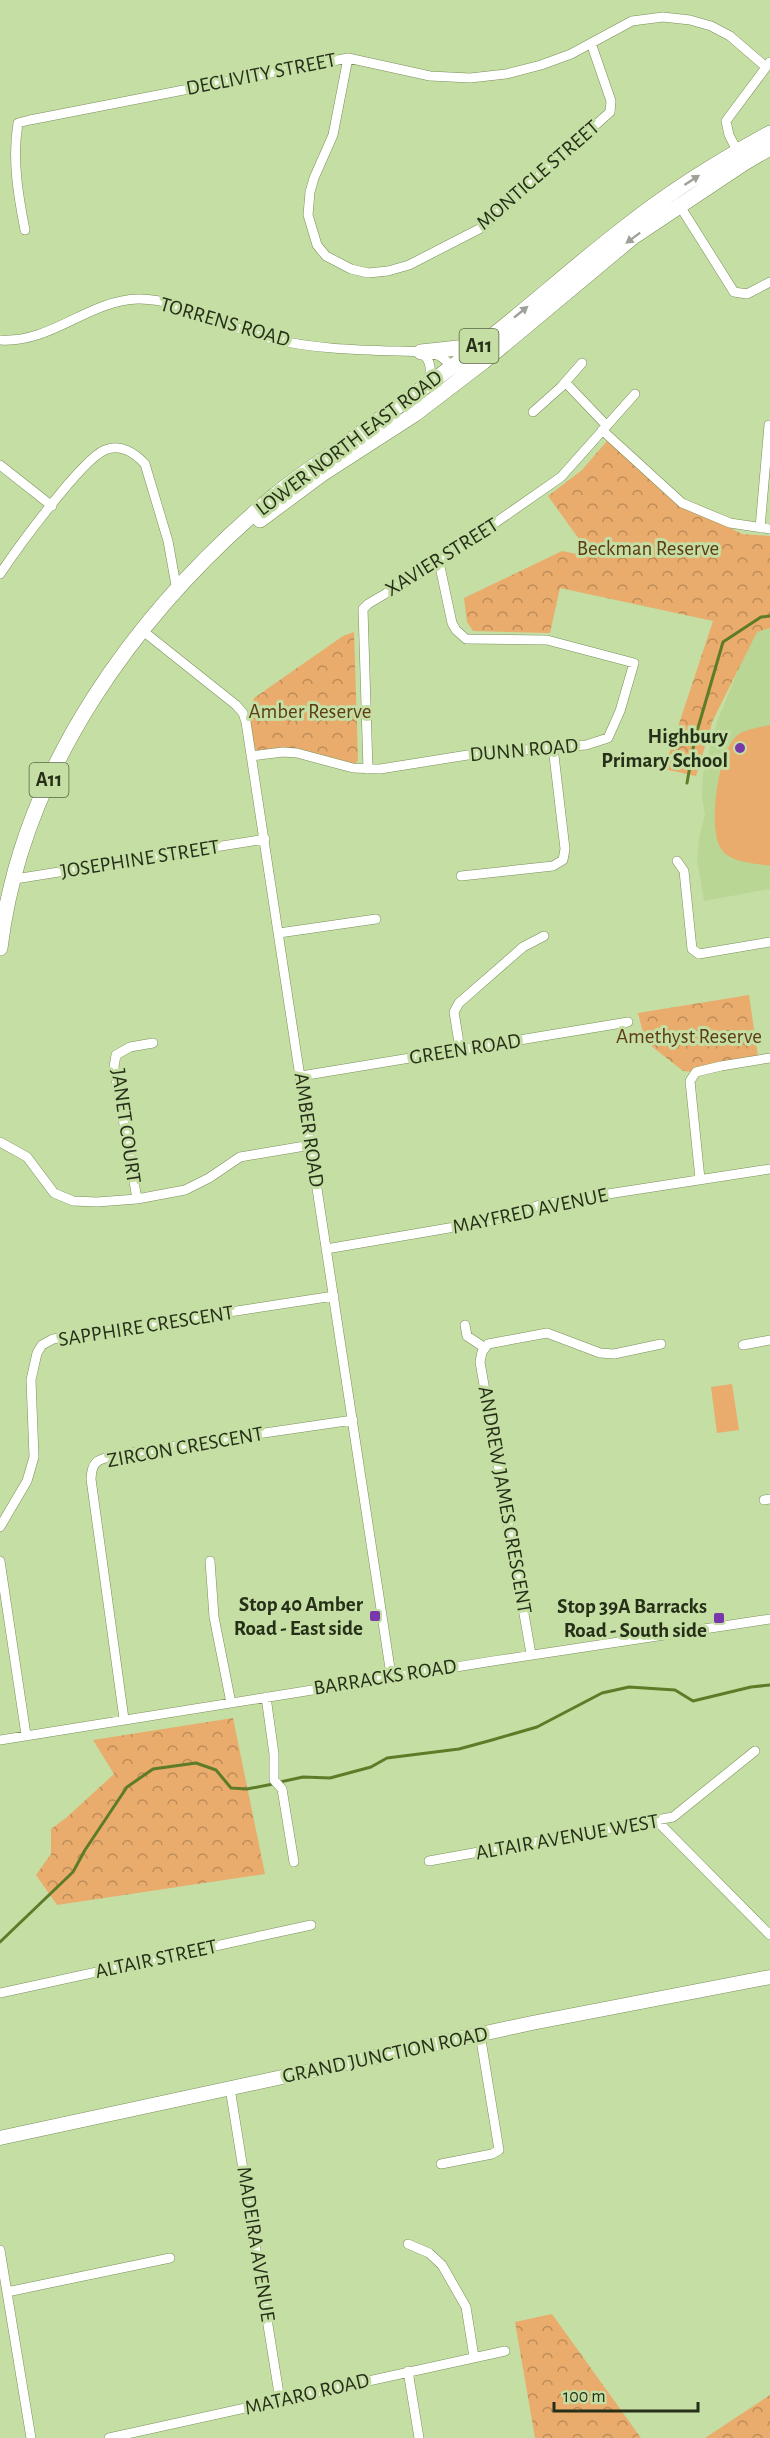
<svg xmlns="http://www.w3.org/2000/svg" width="770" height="2438" font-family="'Alegreya Sans',sans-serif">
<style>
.built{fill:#bad694}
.park{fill:url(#park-crowns)}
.pitch{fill:#e9ac6c}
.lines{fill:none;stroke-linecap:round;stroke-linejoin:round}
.stream{stroke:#5e7c27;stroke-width:3}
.street-casing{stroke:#7a9059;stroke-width:10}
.secondary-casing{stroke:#7a9059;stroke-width:15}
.primary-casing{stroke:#7a9059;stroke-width:16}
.street{stroke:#fff;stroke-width:9}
.secondary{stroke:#fff;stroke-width:14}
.primary{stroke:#fff;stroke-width:15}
.oneway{fill:#9da197}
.poi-dot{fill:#7937ac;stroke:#c5dea4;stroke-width:2}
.labels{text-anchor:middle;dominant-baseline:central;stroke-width:6;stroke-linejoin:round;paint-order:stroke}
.shield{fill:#c5dea4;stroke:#566442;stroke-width:1.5}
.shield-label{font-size:20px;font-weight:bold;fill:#262f18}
.street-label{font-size:21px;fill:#262f18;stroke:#c5dea4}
.park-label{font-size:21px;fill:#5d3c16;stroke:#c5dea4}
.poi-label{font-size:21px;font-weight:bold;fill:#262f18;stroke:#c5dea4;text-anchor:end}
</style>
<defs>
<pattern id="park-crowns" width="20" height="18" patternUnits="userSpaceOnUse" patternTransform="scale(1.5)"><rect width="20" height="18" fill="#e9ac6c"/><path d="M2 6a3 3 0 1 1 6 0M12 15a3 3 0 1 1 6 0" fill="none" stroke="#bd8c58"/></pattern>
</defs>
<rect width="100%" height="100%" fill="#c5dea4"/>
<path class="built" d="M770,623V889L704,901L697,860L699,838L705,814L702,797L703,774L717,722L757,624Z"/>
<path class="park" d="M607,441L683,503L742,534L770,536V628L757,632L713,720L696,776L664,769L713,621L560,588L550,633L473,631L467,622L464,598L562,551L592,557L548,496L582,470Z
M354,632L358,760L353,768L310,755H263L250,746L251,709L254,698L343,636Z
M749,995L758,1056L701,1066L696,1072L683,1071L645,1041L638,1013Z
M233,1718L265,1874L57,1905L36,1875L51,1854V1829L67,1817L114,1774L93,1740Z
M552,2314L641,2438H535L515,2322Z
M770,2394V2438H705L770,2395Z"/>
<path class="pitch" d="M770,725V866C755,863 728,863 720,847C708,826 718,747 739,734C747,729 761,727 770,725Z
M732,1384L739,1430L717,1433L711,1387Z"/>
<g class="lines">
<path class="stream" d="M687,783L695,738L723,642L761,617L770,616
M280,1782L303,1777L330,1778L371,1767L387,1758L459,1749L492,1740L537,1727L602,1693L629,1687L675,1690L693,1701L751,1687L770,1685
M0,1942L73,1872L85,1850L127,1787L153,1769L196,1763L216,1770L231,1788L247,1789L273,1784"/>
<defs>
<path id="street" d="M348,58L333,135L314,178L310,192L308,215L317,245L326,256L351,269L368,273L388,271L409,265L481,228L610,112L611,101L591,43
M740,156L729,135L726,121L770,62
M678,203L734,292L747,294L770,282
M25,230C18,195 12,159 18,123L30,120L348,58L430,76L470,78L506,74L541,65L571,54L632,21L663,17L690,20L711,26L730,36L766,67
M0,340C50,344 89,300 138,299C180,298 226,328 268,338C320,351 374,350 426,352L440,356L455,368
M421,352C432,361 432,371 427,384
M565,382L606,425
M533,412L561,387L582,363
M602,430L682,503L730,523L770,529
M0,465L52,506
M760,528L769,425
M0,574C16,550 82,459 105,450C120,443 135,453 145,464L168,541L177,591
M143,631L236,705L243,713L246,722L391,1675
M251,756L283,752L297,753L353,768L380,769L474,754L586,745L608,738L620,711L634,663L547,640L466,639L456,630L452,623L439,562
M368,769L363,609L368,604L439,562L561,477L635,394
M677,861L684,871L692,949L699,954L770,942
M461,876L553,866L563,860L565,849L553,747
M15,879L265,839
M279,933L376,919
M460,1049L454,1012L459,1003L523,947L544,936
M301,1076L628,1022
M0,1142L27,1157L54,1193L73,1201L97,1202L137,1199L185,1190L209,1178L240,1157L311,1145
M700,1179L690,1081L696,1072L721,1066L770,1058
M137,1199L114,1067L116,1055L130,1047L153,1043
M326,1249L490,1221L543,1204L770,1169
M465,1325L467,1336L485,1348
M743,1345L770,1340
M764,1500L770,1499
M0,1527L27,1481L34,1457L31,1380L37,1353L42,1345L53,1339L334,1296
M0,1561L26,1735
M210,1561L214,1617L231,1703
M531,1654L480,1362L482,1352L488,1344L547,1333L600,1353L614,1354L661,1344
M266,1697L274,1754V1780L282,1789L294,1862
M124,1719L91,1479C92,1460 98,1460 115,1455L353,1420
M0,1740C256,1698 513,1657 770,1619
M657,1821L770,1935
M429,1861L673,1817L755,1751
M0,1993L311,1925
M230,2088L280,2400
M441,2164L492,2154L499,2150L480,2034
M408,2244L429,2253L442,2265L466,2307L474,2357
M0,2250L31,2438
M7,2292L170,2258
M408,2371L419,2438
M109,2438L505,2351"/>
<path id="secondary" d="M0,2138L532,2023L770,1977"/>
<path id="primary" d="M421,352L477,346
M260,520L322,474L415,414L483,362L633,237L744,163L770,148
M0,948C22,768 137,611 273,497C294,479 317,464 339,449C383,417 427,385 471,353C523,313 572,268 624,228C669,192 719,161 770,133"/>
</defs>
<use href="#street" class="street-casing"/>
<use href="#secondary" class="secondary-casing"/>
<use href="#primary" class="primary-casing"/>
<use href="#street" class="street"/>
<use href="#secondary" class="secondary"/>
<use href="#primary" class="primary"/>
</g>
<defs><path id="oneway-solid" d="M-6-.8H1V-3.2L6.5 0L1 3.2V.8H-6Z" transform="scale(1.5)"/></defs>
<g class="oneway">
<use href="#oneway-solid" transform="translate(692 180) rotate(-33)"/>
<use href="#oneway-solid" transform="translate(633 238) rotate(143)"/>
<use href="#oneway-solid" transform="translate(521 312) rotate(-39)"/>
</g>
<g class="poi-dot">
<circle cx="740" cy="748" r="6"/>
<rect x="369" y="1610" width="12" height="12" rx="3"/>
<rect x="713" y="1612" width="12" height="12" rx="3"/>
</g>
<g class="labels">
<g class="shield">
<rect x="459.5" y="329" width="39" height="34" rx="4.5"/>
<rect x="29.5" y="763" width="39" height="34" rx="4.5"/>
</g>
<g class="shield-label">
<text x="479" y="346">A11</text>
<text x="49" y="780">A11</text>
</g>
<g class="street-label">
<text transform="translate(261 74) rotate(-11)">DECLIVITY STREET</text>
<text transform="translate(538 175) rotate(-41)">MONTICLE STREET</text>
<text transform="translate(225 322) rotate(16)">TORRENS ROAD</text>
<text transform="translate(349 443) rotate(-37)">LOWER NORTH EAST ROAD</text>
<text transform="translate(442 557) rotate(-32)">XAVIER STREET</text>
<text transform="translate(524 750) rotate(-5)">DUNN ROAD</text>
<text transform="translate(140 859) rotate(-9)">JOSEPHINE STREET</text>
<text transform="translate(465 1049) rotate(-9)">GREEN ROAD</text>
<text transform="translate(126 1126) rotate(82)">JANET COURT</text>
<text transform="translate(309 1130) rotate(82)">AMBER ROAD</text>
<text transform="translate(530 1211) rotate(-12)">MAYFRED AVENUE</text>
<text transform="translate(146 1326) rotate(-9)">SAPPHIRE CRESCENT</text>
<text transform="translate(185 1447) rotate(-10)">ZIRCON CRESCENT</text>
<text transform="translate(505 1500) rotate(80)">ANDREW JAMES CRESCENT</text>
<text transform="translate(385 1677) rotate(-9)">BARRACKS ROAD</text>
<text transform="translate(567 1837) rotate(-10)">ALTAIR AVENUE WEST</text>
<text transform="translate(156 1959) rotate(-12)">ALTAIR STREET</text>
<text transform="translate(385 2055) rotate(-12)">GRAND JUNCTION ROAD</text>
<text transform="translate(256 2244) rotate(81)">MADEIRA AVENUE</text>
<text transform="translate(307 2394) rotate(-13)">MATARO ROAD</text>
</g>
<g class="park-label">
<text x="648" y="548">Beckman Reserve</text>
<text x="310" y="711">Amber Reserve</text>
<text x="689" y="1036">Amethyst Reserve</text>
</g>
<g class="poi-label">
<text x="728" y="736">Highbury<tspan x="728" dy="24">Primary School</tspan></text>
<text x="363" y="1604">Stop 40 Amber<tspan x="363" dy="24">Road - East side</tspan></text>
<text x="707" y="1606">Stop 39A Barracks<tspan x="707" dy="24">Road - South side</tspan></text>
</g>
</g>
<path d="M554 2402v9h144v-9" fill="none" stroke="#262f18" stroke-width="3"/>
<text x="563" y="2402" font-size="18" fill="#262f18" stroke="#c5dea4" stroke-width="4.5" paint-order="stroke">100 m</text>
</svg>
